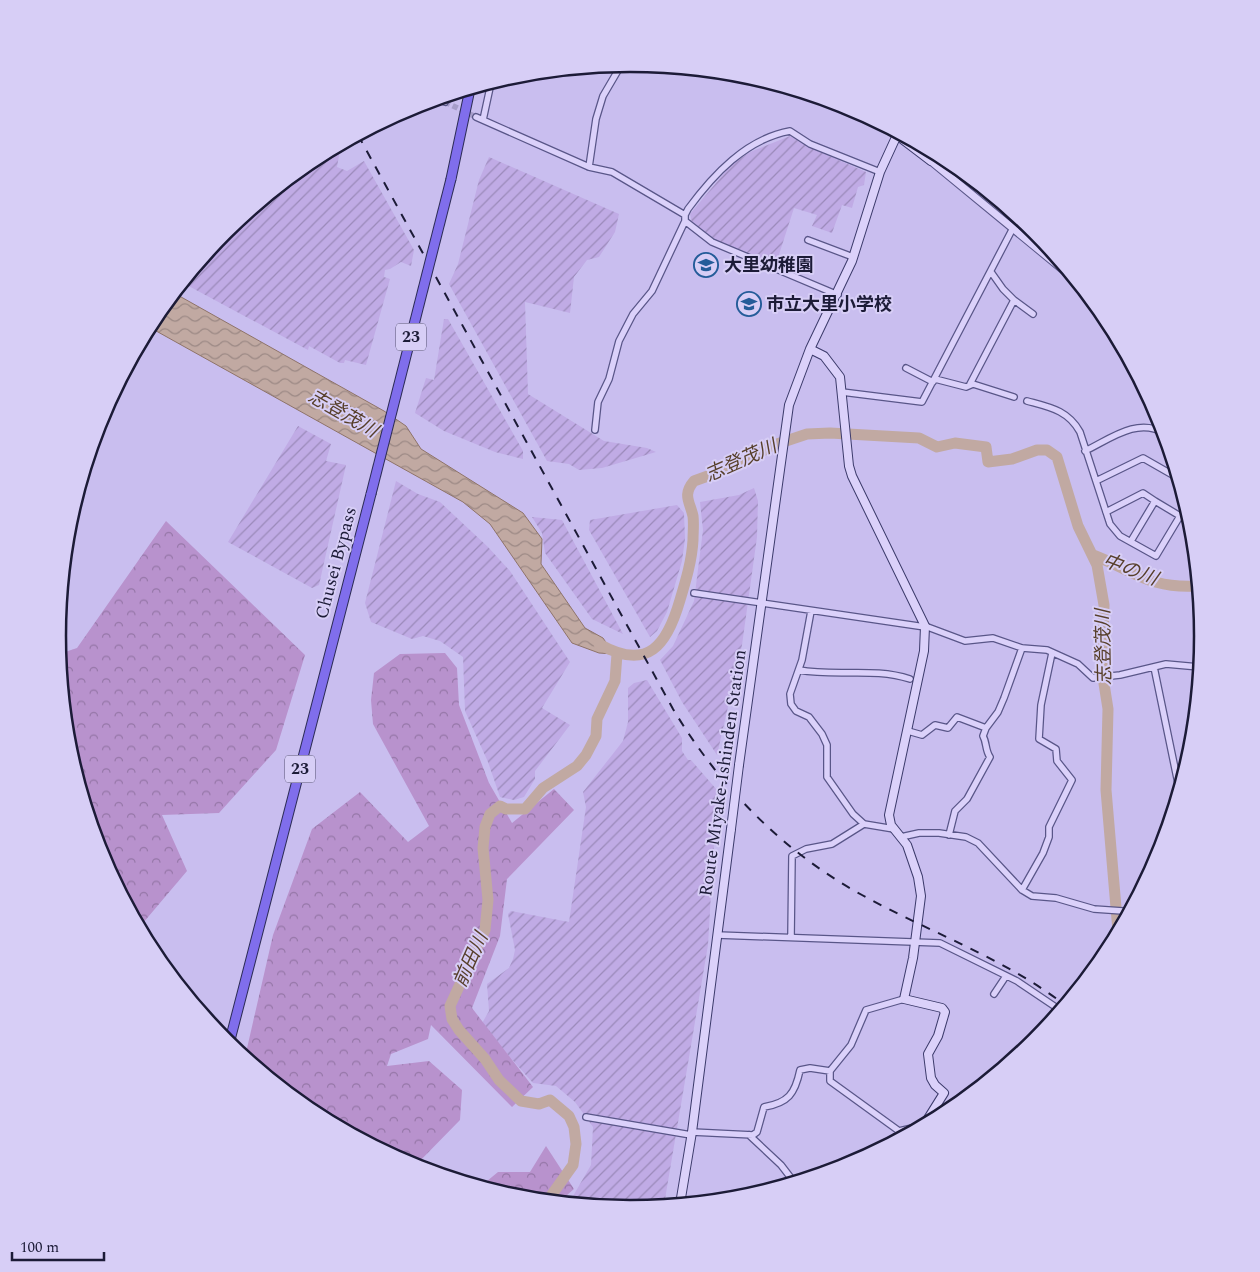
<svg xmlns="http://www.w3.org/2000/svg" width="1260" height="1272" font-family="Spectral,'Noto Sans JP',serif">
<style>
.farmland{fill:url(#farmland-furrows)}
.forest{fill:url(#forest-crowns)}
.water{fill:url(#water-waves);stroke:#8e7369}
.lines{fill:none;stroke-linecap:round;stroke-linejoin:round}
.river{stroke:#c1a9a2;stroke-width:11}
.minor-tunnel{stroke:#a69dca;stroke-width:5.5;stroke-dasharray:5.5 3;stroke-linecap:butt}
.minor-casing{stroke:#595688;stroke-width:8}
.tertiary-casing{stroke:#595688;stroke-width:9}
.secondary-casing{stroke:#3b3a6a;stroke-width:10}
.trunk-casing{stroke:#2b2b55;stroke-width:11}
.minor{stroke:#dbd1fa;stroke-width:5.5}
.tertiary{stroke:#dbd1fa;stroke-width:7}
.secondary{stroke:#dbd1fa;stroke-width:8}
.trunk{stroke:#806eec;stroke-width:9}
.rail{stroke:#1c1b37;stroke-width:2;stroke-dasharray:9 9;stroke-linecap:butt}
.secondary-bridge-casing{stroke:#3b3a6a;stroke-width:10;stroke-linecap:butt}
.trunk-bridge-casing{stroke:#2b2b55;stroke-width:11;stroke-linecap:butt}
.secondary-bridge{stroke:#dbd1fa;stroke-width:8}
.trunk-bridge{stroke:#806eec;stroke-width:9}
.labels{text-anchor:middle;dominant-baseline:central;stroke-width:4;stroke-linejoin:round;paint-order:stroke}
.shield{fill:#d7cef6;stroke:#545170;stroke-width:1}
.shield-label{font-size:16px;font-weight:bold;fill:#1c1b37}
.poi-label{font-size:18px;font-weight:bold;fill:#1c1b37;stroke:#d7cef6;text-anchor:start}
.street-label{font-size:18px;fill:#1c1b37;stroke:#d7cef6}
.water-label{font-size:19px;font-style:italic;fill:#573f2a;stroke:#d7cef6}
.rim{fill:none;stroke:#1c1b37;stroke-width:2.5}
</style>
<defs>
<pattern id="farmland-furrows" width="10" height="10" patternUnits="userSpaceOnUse" patternTransform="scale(1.25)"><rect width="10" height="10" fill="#c0abe5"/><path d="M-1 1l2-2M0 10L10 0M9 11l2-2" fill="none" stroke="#9b8aba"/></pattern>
<pattern id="forest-crowns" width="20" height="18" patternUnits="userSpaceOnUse" patternTransform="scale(1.25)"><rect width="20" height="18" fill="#b892cd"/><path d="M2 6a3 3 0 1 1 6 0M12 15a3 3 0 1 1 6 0" fill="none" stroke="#9576a7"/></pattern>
<pattern id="water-waves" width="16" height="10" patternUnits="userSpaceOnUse" patternTransform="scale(1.25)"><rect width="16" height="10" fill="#c1a9a2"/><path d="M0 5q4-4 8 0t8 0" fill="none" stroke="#9c8985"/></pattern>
</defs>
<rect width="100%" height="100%" fill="#c9beef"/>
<path class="farmland" d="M790,136L813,149L866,172L864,185L858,187L852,208L842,205L832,233L812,226L817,215L794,208L775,267L713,240L692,223L690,214L731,165L750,152Z
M341,144L337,167L347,171L364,161L414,250L411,266L401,262L390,269L385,270L384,277L390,279L366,365L345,360L344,363H340L309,346L308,350L183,283L225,231L312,160Z
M489,157L619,214L615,232L599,257L587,260L574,277L570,313L525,302L528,394L604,441L647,448L656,452L602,468L579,470L569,464L547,461L449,284L458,264L479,180Z
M444,319H448L523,451V459L495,452L444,431L415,413L426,378L434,380Z
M298,426L331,444L326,461L346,465L319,585L312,588L228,542Z
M396,481L418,494L440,502L488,547L510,571L570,662L542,708L570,725L535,771V779L524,797L514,800L500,797L488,762L465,711L463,657L440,641L423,636L412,639L371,622L365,603Z
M754,488L758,501L757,537L742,645L717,755L682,702L660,660L673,646L694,601L703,530L700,502L739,495Z
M677,505L684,513L685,539L682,561L667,612L657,631L650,637L589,530L590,520Z
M532,517L562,520L623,634L592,619L545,553L542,533Z
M647,680L682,738V751L688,760H691L717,790L708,945L664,1205L630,1208L569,1203L591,1165L593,1127L575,1102L556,1086L533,1083L481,1025L489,1011L487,984L509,968L513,959L515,950L508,914L511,911L569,922L586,807L583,792L623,741L628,722V688L634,683Z"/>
<path class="forest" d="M166,521L305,655L276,750L219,813L162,815L187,871L143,923L138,924L101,855L68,747L59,654L77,648Z
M445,653L457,668L459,705L489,783L512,823L554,789L574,810L507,879L500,936L472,1008L533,1087L512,1107L431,1025L428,1039L391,1054L387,1066L429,1061L462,1090L460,1120L415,1166L312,1112L245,1057L273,935L312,829L360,792L408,842L429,826L373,724L371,700L374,673L400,654Z
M546,1146L574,1189L559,1202L518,1197L481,1186L498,1172H530Z"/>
<path class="water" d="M174,293L384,411L406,426L421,449L523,513L542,539L541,564L585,628L603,638L614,654L599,653L572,643L490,524L463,502L149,327Z"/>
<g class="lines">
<path class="river" d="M1093,555C1135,571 1149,589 1198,586
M599,644C648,672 667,645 680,600C686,580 692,560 693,540C693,532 694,524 693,516C690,502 682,495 694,481L741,464L771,446L807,434L830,433L919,438L937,447L955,443L986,447L988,462L1012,459L1037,450H1047L1057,457L1078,526L1097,565L1104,605L1102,671L1108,709L1106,790L1118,931
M548,1200L573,1165L576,1144L574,1127L569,1116L550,1100L539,1104L521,1101L499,1080L485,1059L459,1030L452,1019L450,1006L485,930L488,900L483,848L485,827L490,814L500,806L506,809H525L543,788L577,766L586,755L596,736L597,719L615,681L617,654"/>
<path class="minor-tunnel" d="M445,102L476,117"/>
<defs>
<path id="minor" d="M437,99L445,102
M476,117L589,167L612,172L685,215
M483,120L491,83
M589,167L596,119L603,96L620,67
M685,221L712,242L838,295
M808,240L853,257
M1014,300L1033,314
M906,368L933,382
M935,379L966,387L973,384L1014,397
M970,384L1014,300L1003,289L991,272
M842,392L922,402L1013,228
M1027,401C1049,407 1068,410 1080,432L1110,524L1120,536L1156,556L1180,516L1191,522
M595,430L598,402L609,379L619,341L633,314L652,291L685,221V215L688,209C713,175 746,139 790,131L810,144L880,172
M1085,451C1110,439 1137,417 1164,433
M1096,481L1143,458L1178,478
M1155,501L1180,516
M1106,512L1143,493L1155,501L1131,541
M694,593L925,627
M811,611L802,660L790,694L791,704L796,711L809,717L822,734L827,745V777L853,814L864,824L894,829
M925,626L965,641L993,638L1022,648L1047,650L1078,664L1093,678L1120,675L1166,664L1199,667
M1154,667L1179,788
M799,670C838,677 873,667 910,679
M908,731L922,735L935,725L948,728L957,717L986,728
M949,835L955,811L967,799L990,757C985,750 987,743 983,736L986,728L998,712L1004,698L1022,648
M901,837L919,833H939L966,837L978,843L1022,890L1032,896L1056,898L1094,909L1123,911L1128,914
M1022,890L1043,853L1049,837V827L1072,780L1057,761L1056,749L1039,739L1041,705L1052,653
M717,935L940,943L1017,981L1060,1010
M791,937L792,856L806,849L832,844L864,824
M994,994L1006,976
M904,999L866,1010L851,1045L830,1071V1081L899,1131L921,1126
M586,1117L691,1135
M692,1132L753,1135L757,1132L764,1107C788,1103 795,1094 800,1070L810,1068L830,1071
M749,1135L781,1165L794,1182
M893,1141L899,1131
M819,1174L823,1169L829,1171"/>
<path id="tertiary" d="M931,161L1072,277"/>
<path id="secondary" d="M885,126L931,161L936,153
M810,349L824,356L840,377L849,466L852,476L925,626L924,651L889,815L891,825L907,845L918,877L921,896L913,958L904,999L942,1008L945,1012L938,1036L928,1054L931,1078L935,1085L944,1093L924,1125
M739,765L789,405L810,349L852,261L880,172L897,135
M680,1204L692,1132L731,829"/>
<path id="trunk" d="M451,179L470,89
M229,1044L371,494"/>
</defs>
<use href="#minor" class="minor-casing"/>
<use href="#tertiary" class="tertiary-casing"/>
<use href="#secondary" class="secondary-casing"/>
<use href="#trunk" class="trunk-casing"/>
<use href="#minor" class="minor"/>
<use href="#tertiary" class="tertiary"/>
<use href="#secondary" class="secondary"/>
<use href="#trunk" class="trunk"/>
<path class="rail" d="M358,135L673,709C720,787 782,851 862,895C929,932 1004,958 1065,1005"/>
<defs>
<path id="secondary-bridge" d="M731,829L739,765"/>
<path id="trunk-bridge" d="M371,494L451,179"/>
</defs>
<use href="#secondary-bridge" class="secondary-bridge-casing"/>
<use href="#trunk-bridge" class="trunk-bridge-casing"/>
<use href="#secondary-bridge" class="secondary-bridge"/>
<use href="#trunk-bridge" class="trunk-bridge"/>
</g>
<defs>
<symbol id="school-ring" viewBox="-11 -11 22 22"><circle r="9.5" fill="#d7cef6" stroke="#245c99" stroke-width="1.5"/><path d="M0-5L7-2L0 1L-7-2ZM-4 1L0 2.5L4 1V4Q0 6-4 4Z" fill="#245c99"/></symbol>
</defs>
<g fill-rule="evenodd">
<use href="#school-ring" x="692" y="251" width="28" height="28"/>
<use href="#school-ring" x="735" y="290" width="28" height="28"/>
</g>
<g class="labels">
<g class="shield">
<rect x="396" y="323.5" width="30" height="27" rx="4"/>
<rect x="285" y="755.5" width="30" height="27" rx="4"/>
</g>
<g class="shield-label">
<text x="411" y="337">23</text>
<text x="300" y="769">23</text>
</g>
<g class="poi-label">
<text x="724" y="265">大里幼稚園</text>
<text x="766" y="304">市立大里小学校</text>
</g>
<g class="street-label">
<text transform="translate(336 563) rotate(-75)">Chusei Bypass</text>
<text transform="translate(723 773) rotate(-82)">Route Miyake-Ishinden Station</text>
</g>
<g class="water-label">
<text transform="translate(343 414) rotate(30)">志登茂川</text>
<text transform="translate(741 461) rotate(-24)">志登茂川</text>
<text transform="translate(1130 570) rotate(21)">中の川</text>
<text transform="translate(1104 647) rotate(-91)">志登茂川</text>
<text transform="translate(471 960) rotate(-66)">前田川</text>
</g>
</g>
<path d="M0 0H1260V1272H0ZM66 636a564 564 0 1 1 1128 0a564 564 0 1 1-1128 0Z" fill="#d7cef6" fill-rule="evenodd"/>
<path class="rim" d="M66 636a564 564 0 1 1 1128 0a564 564 0 1 1-1128 0Z"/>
<path d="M12 1252v8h92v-8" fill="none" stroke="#1c1b37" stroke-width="2.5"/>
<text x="20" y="1252" font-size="15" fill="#1c1b37" stroke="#d7cef6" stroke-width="4" paint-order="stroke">100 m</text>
</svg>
